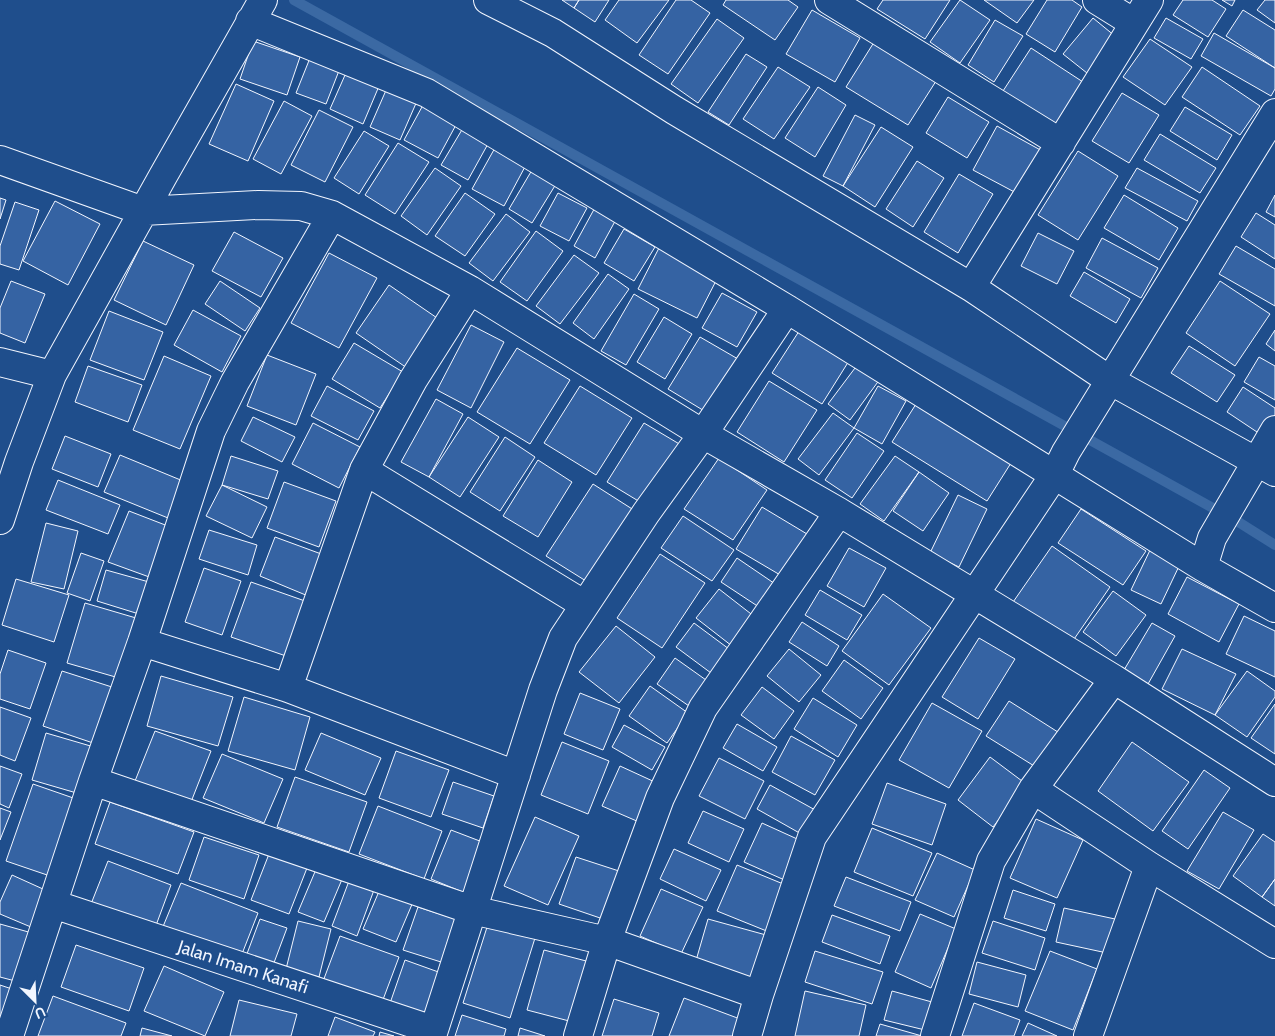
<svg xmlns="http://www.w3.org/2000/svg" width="1275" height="1036" font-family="Cabin,sans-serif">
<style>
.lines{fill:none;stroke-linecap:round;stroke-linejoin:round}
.stream{stroke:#3b69a3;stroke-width:10}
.building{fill:#3563a3;stroke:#f2f6ff}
.minor-casing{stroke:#f2f6ff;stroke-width:30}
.minor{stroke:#1f4e8c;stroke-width:28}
.labels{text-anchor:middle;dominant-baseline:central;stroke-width:4;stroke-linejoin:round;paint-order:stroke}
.street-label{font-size:18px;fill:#f2f6ff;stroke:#1f4e8c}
</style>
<rect width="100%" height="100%" fill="#1f4e8c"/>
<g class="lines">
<path class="stream" d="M294,0L1240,523L1275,545"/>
</g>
<path class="building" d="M562,0H579L574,8Z
M579,0H609L595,22L574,8Z
M619,0H669L637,43L605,20Z
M676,0H691L710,13L668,74L639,55Z
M726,0H788L798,7L775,40L723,5Z
M883,0H950L925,39L877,9Z
M960,0L990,20L960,63L930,42Z
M984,0H1034L1017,23Z
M1047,0H1072L1082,7L1055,52L1026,34Z
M1183,0H1212L1226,9L1208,37L1173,15Z
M1222,0H1235L1232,6Z
M1265,0H1275V23L1257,10Z
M812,10L860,38L835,82L786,54Z
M1243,10L1275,30V68L1226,36Z
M1093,18L1121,41L1092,77L1063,54Z
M1166,18L1203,39L1191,59L1154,38Z
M717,19L744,38L698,103L671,84Z
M995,20L1023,36L994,82L968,65Z
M1214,33L1275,68V89L1271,96L1201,56Z
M876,39L938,78L908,125L846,87Z
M1150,39L1192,67L1165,105L1123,77Z
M253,41L300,57L287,95L240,79Z
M1031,48L1083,82L1056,125L1003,91Z
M312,53L342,63L326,104L296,93Z
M746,54L767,67L729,125L708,112Z
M349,66L382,79L363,124L330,109Z
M778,67L810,87L774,139L743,119Z
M1202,67L1260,106L1240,135L1182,97Z
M236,84L274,101L248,161L209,144Z
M818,87L846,105L815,157L785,138Z
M387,88L417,101L400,140L370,127Z
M1122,93L1159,115L1129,163L1092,141Z
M948,97L989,122L967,158L926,133Z
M284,101L312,116L281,174L253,159Z
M423,105L457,123L438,158L404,140Z
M1185,107L1232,135L1217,160L1170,131Z
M319,110L353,127L325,182L291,165Z
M855,115L875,125L843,186L823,176Z
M997,126L1044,152L1020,195L973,170Z
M881,127L913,147L875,207L843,186Z
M463,128L489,142L468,180L441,165Z
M364,131L389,146L359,194L334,178Z
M1160,134L1216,168L1200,193L1144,160Z
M398,143L429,162L395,214L365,195Z
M496,146L527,163L504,206L472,189Z
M1078,151L1118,176L1078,240L1038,215Z
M917,161L944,178L913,227L886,209Z
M435,168L461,186L427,235L401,216Z
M1137,168L1198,201L1187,221L1125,188Z
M532,170L556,184L532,223L509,209Z
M959,174L993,194L958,253L924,232Z
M465,193L495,214L465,256L435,236Z
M558,193L587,208L569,241L540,226Z
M1124,195L1178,228L1159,260L1104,228Z
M1275,195V217L1266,212Z
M0,198L6,200L0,219Z
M55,201L100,224L68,285L23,261Z
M15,202L39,210L19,270L0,264V246Z
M598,202L619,214L595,258L574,246Z
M1256,213L1275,225V259L1241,237Z
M506,214L530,232L493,281L469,263Z
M624,229L655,247L634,281L604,263Z
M536,231L563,251L527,301L500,282Z
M234,232L283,258L261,297L212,271Z
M1038,233L1074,251L1057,284L1021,266Z
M1102,238L1158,268L1141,298L1086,268Z
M143,241L194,265L166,325L114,300Z
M660,246L719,275L697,318L638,289Z
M1236,246L1275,269V306L1219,274Z
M329,253L377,278L339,348L291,323Z
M574,255L599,273L560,324L536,306Z
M1084,272L1130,299L1116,323L1070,296Z
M608,274L629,289L594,339L573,323Z
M11,281L45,294L25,343L0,333V308Z
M220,281L260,308L245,331L205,304Z
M1220,281L1270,314L1235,366L1186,333Z
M389,285L440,320L407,368L356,333Z
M722,293L757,312L737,347L702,328Z
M634,294L659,309L626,365L601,351Z
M193,310L241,336L222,372L174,345Z
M109,311L163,332L144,380L90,360Z
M664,317L692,334L665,379L637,362Z
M471,325L504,342L471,408L437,390Z
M803,325L852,356L822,404L772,373Z
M1275,330V351L1266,344Z
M700,337L738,359L706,412L668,389Z
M354,343L403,372L380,408L332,379Z
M1189,346L1235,375L1217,402L1171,373Z
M517,348L570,380L530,444L477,412Z
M267,355L316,374L296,425L247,406Z
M164,356L211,376L180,449L133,430Z
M1259,357L1275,366V400L1244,382Z
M858,364L880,379L850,420L828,404Z
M88,366L142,385L128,422L75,402Z
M769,381L817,410L784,462L737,432Z
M327,386L374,411L358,440L311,416Z
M580,386L632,418L596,475L544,443Z
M878,386L906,401L882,444L854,428Z
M1243,387L1275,408V417L1263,436L1227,412Z
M436,399L463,414L429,477L401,462Z
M916,404L1011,463L987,501L892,442Z
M833,413L854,428L819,475L798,459Z
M253,417L295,437L282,462L241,441Z
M468,417L499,437L460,497L429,477Z
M313,423L360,447L339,488L292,464Z
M644,423L681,445L645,505L607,482Z
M857,433L884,451L852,498L825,480Z
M65,436L111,454L98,487L52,469Z
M505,437L535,457L500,511L470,492Z
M120,455L183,481L168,518L104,492Z
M231,456L278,471L268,499L222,485Z
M895,456L919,472L884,521L860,504Z
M719,458L767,490L733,540L684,509Z
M538,460L572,482L538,537L503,516Z
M919,472L949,493L923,531L893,511Z
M58,480L120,505L108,534L46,510Z
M284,482L336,501L319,547L267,528Z
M593,484L640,514L594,586L546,556Z
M222,485L267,507L252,538L206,516Z
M958,495L987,509L959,567L930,553Z
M762,507L812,537L787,579L736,549Z
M1081,509L1146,551L1123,585L1058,543Z
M129,511L173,528L152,578L108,562Z
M683,516L734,550L712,581L661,548Z
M46,523L78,531L64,589L31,582Z
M209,530L257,545L248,575L199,559Z
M275,537L324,555L308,596L260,576Z
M1052,546L1110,587L1070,645L1011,605Z
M849,548L886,568L864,607L827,586Z
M1151,548L1181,562L1161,604L1131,590Z
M81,553L104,561L90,601L67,593Z
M660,554L705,583L662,648L617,618Z
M737,558L784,590L768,613L721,582Z
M204,568L241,581L222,635L185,622Z
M106,570L149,582L139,614L97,601Z
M1187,577L1239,604L1219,642L1168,614Z
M16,579L69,595L54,642L2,625Z
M251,582L305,601L286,656L231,637Z
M719,589L755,617L732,646L696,618Z
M820,590L862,615L847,640L805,615Z
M1113,591L1146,615L1116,656L1083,632Z
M883,594L931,628L889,685L842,651Z
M85,603L136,618L119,678L67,663Z
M1244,616L1275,631V677L1226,654Z
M802,622L839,646L827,666L789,642Z
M694,623L729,649L711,673L676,647Z
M1152,623L1175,636L1148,684L1124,670Z
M616,626L655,657L619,703L579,672Z
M979,638L1015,659L978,719L942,697Z
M789,649L821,675L799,702L767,676Z
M1182,649L1236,674L1215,715L1162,689Z
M8,650L46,663L30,709L0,699V674Z
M675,658L706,680L689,706L657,684Z
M844,660L883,688L861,719L822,691Z
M62,671L115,688L96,744L43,726Z
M1247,671L1275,691V697L1247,737L1215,715Z
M161,676L233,697L218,746L147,726Z
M650,686L688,713L667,743L629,716Z
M762,687L794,711L774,739L741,715Z
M580,693L620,709L603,750L564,734Z
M244,697L310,717L295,770L228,751Z
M813,698L857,725L838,757L794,729Z
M1009,701L1061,734L1039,769L986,736Z
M932,703L982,731L949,788L899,760Z
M1275,704V754L1251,738Z
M0,707L31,718L15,761L0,755Z
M737,724L777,747L763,771L723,748Z
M624,725L665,747L652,770L612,747Z
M155,731L211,751L191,802L135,781Z
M46,733L94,747L80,794L32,780Z
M321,733L381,758L365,795L305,770Z
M791,736L835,760L815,795L772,772Z
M562,742L609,761L588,814L541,795Z
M1132,742L1189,782L1153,831L1098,791Z
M396,751L449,770L431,817L379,798Z
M222,754L283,779L264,823L203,798Z
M990,757L1026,784L993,827L958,800Z
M719,758L764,781L745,819L699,796Z
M0,766L22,774L9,808L0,804Z
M620,766L657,783L639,822L602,806Z
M1204,770L1230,788L1188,849L1162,831Z
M295,777L367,802L349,852L277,827Z
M453,782L494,796L483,828L442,814Z
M887,783L946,804L932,845L872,824Z
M33,784L79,800L53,877L6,861Z
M770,785L817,811L803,835L757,809Z
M110,802L194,832L178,874L95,844Z
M378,806L442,831L424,879L359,854Z
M0,808L11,812L0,840Z
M703,811L744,829L729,862L688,843Z
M1223,812L1254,830L1219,889L1187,871Z
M535,817L579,836L548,905L504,886Z
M1036,819L1083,840L1057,898L1010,878Z
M762,823L806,843L789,882L744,862Z
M872,828L932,853L913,896L854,872Z
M451,830L485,843L465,893L431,879Z
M1263,834L1275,842V879L1262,897L1233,876Z
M204,837L259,855L244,899L189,880Z
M674,849L721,870L706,901L660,879Z
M937,853L975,870L954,917L915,900Z
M269,854L307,868L289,914L251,900Z
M576,857L622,872L606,920L559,904Z
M108,861L171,885L155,928L91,904Z
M737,865L793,888L774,934L717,911Z
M317,867L343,877L324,922L298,912Z
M12,875L54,894L38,930L0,914V902Z
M846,877L911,902L900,931L834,906Z
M1275,879V906L1262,897Z
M349,881L374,890L357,936L332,926Z
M181,883L258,913L240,959L162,929Z
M380,889L413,902L396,942L363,929Z
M661,889L703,907L681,954L640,936Z
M1013,890L1055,904L1046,931L1004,918Z
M418,907L455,919L441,962L403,950Z
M1064,908L1115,919L1107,953L1056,942Z
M920,914L956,929L931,988L895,972Z
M832,915L890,936L880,964L822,942Z
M260,919L287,928L272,968L245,959Z
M708,919L766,935L752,981L695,964Z
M298,921L331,929L319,977L286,969Z
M993,921L1045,938L1035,970L982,953Z
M0,924L32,933L19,982L0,977Z
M488,924L535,938L510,1018L463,1003Z
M340,936L399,957L381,1005L322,984Z
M76,945L144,968L129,1011L61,987Z
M544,950L590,962L573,1022L527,1010Z
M815,951L883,972L872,1004L805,982Z
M1050,951L1097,969L1073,1030L1025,1011Z
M405,960L444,974L427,1022L388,1009Z
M977,962L1026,975L1018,1007L969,994Z
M164,966L224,992L205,1036L144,1011Z
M0,985L18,991L8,1020L0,1018Z
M805,991L866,1005L859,1036H795Z
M892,991L932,1002L925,1030L884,1020Z
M53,996L126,1023L121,1036H38Z
M684,998L740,1019L734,1036H669Z
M614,999L659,1013L652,1036H602Z
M239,1000L297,1014L291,1036H230Z
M974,1003L1020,1020L1014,1036H962Z
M462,1015L506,1029L504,1036H455Z
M335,1017L375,1032L373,1036H328Z
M1028,1023L1057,1036H1022Z
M880,1024L922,1036H876Z
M142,1028L172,1036H140Z
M520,1028L545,1036H518Z
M380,1032L394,1036H379Z"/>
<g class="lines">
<defs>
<path id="minor" d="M488,0L553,33L674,110L971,287L1111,381L1275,472
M829,0L1061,143
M1097,0L1134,23
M250,21L427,93L787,309L1203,567L1275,608
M0,160L143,211L258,205L301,206L332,215L470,290L703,434L839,512L1114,679L1275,782
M971,287L1149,0
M0,362L52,375
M364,470L585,605
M0,520L19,462L52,375L163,176L263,0
M1203,567L1212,538L1275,430
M142,642L288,688L516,775
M288,688L364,470L413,380L470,290
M93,781L472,910L607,941L759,995
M1033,789L1149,866L1275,944
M53,904L433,1030
M9,1036L93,781L142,642L211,431L235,382L332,215
M432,1036L543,690L563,638L646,513L703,434L787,309
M578,1036L607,941L660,798L703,708L839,512
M747,1036L759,995L812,837L1055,474L1066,452L1275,113
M935,1036L991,861L1033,789L1114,679
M1088,1036L1149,866"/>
</defs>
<use href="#minor" class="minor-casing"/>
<use href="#minor" class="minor"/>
</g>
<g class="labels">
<g class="street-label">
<text transform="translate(243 967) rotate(18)">Jalan Imam Kanafi</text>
</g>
</g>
<g transform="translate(35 1001) rotate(156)" stroke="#1f4e8c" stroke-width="4" paint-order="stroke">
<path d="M0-4L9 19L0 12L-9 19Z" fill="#f2f6ff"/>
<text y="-8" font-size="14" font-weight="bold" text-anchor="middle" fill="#f2f6ff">U</text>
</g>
</svg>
